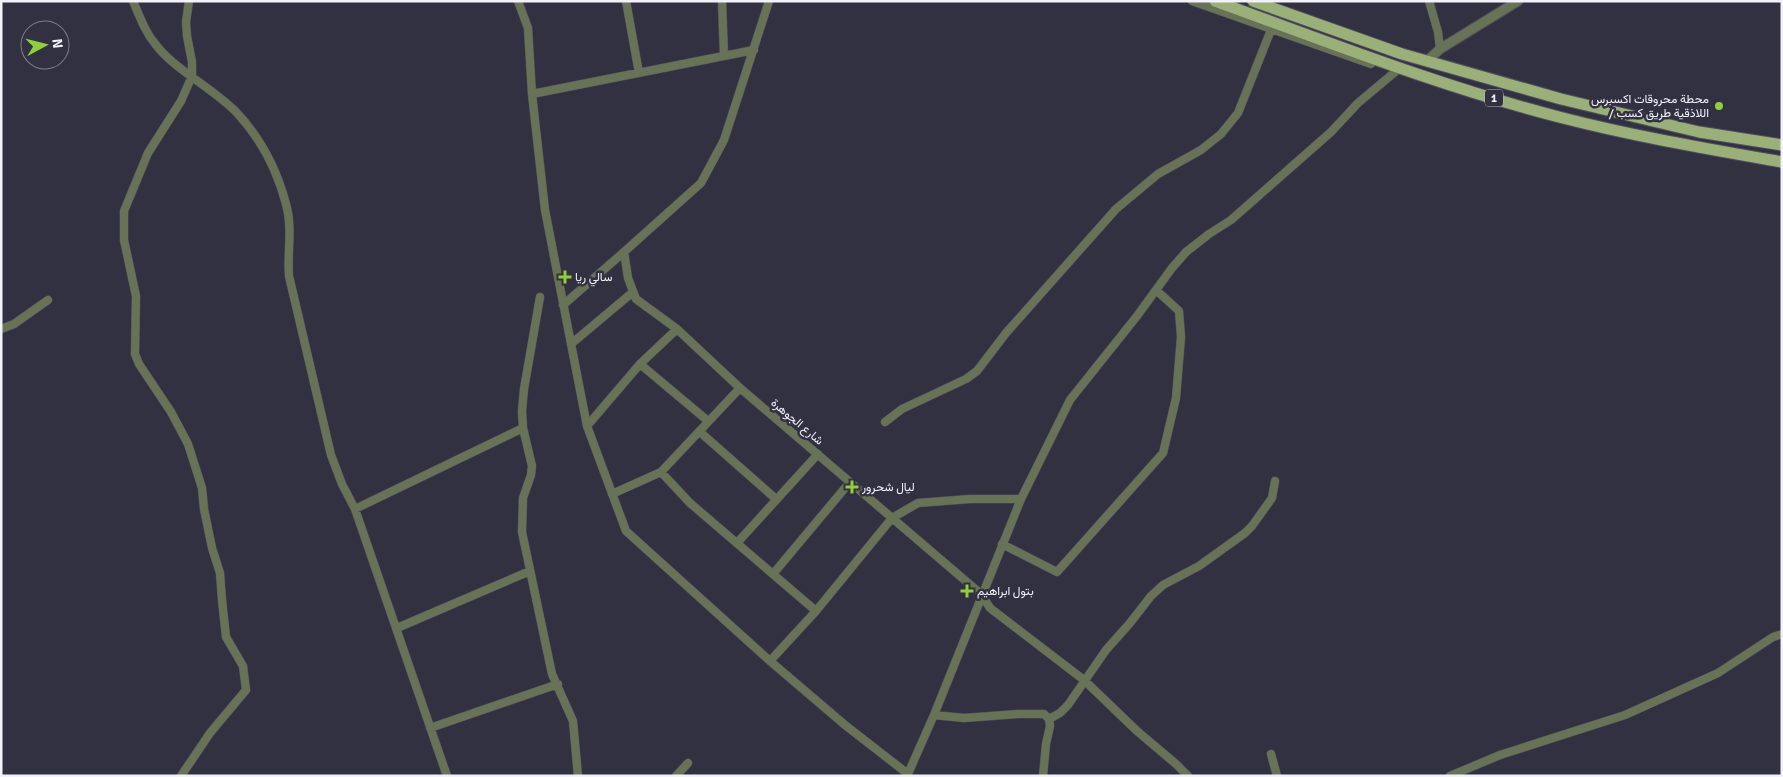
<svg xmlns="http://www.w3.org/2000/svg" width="1783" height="777" font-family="Signika,Vazirmatn,sans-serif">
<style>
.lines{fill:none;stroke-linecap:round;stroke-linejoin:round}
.minor-casing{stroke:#51505f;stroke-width:9}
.tertiary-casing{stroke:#51505f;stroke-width:11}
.primary-casing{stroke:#51505f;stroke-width:13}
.minor{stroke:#677257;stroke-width:8}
.tertiary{stroke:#677257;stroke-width:9}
.primary{stroke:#9ab078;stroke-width:11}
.poi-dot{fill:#92cd3e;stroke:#323141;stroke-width:2}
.labels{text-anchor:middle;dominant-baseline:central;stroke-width:5;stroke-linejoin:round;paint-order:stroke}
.shield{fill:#323141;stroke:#b8b7c4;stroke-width:1}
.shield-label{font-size:11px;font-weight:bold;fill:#f2f1fc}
.poi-label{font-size:12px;fill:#f2f1fc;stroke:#323141;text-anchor:start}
.street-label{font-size:12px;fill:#f2f1fc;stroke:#323141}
</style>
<rect width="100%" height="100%" fill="#323141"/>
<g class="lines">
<defs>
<path id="minor" d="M133,1C140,17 145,32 156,45C176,71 215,89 238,114C261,139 277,170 286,204C293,228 287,252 289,276L331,455L342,484L355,509L447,776
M518,1L528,28L532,94L545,210L587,426L626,531L770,661L845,725L908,774
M626,1L639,73
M722,1L724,56
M1192,1L1371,64
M1429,1L1438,32L1440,49
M532,94L754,50
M624,252L628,278L636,299L677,329L740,388L981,594L990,608L1084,680L1137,731L1176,764L1188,776
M540,297L524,389L522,411L523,428L532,466L531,475L523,498L522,532L552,674L573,721L578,776
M563,305L624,252L701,183L724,140L769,1
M1,329L14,324L48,300
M571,344L633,292
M640,364L708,421
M885,422L902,409L966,379L977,371L1006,333L1116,209L1158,174L1201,150L1221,134L1238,113L1271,30
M587,426L640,364L677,329
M700,432L776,499
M661,472L690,503L816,611
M612,494L661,472L740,388
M355,509L523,428
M737,543L818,454
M1002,544L1057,572L1163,453L1176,398L1181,337L1179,311L1156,290
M773,574L850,482
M397,628L530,571
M770,661L816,611L892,518L918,503L970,499H1021
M934,715L964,718L1018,714H1044L1049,719L1050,726L1046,744L1043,776
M1049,719L1060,713L1068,705L1106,650L1130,623L1151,596L1163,585L1199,566L1245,533L1252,526L1272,498L1275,481
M430,728L558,684
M1271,754L1277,776
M181,776L210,733L246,690L243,666L226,637L222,600L220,573L212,548L204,509L202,488L188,444L171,412L139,364L135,354L136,296L124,240V211L148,153L181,101L192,76V62L187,36L186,22L189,1
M676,776L688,763
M907,776L934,715L1021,499L1070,400L1137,316L1172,268L1186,252L1209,234L1231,220L1331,132L1358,103L1401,67
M1450,776L1500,755L1625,715L1718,673L1773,637L1782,634"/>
<path id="tertiary" d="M1427,61L1440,49L1518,1"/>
<path id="primary" d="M1215,1C1328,42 1442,87 1559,117C1632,136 1708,149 1782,162
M1253,1L1402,54L1561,99L1699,132L1782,145"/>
</defs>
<use href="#minor" class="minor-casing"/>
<use href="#tertiary" class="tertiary-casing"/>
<use href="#primary" class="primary-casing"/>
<use href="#minor" class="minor"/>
<use href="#tertiary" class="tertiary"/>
<use href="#primary" class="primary"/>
</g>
<g class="poi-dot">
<circle cx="1719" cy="106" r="5"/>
<path d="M562.5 269.5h5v5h5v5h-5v5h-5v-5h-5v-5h5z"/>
<path d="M849.5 479.5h5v5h5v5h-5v5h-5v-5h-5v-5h5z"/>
<path d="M964.5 583.5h5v5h5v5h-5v5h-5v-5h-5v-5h5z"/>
</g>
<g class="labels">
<rect class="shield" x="1485" y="89.5" width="18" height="17" rx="4"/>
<g class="shield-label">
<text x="1494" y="98">1</text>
</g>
<g class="poi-label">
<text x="1709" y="99" text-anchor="end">محطة محروقات اكسبرس<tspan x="1709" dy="14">/ اللاذقية طريق كسب</tspan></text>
<text x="575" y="277">سالي ريا</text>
<text x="862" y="487">ليال شحرور</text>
<text x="977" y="591">بتول ابراهيم</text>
</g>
<g class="street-label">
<text transform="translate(797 422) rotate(40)">شارع الجوهرة</text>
</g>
</g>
<rect width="1783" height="777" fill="none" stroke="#f2f1fc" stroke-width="5"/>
<g transform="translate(45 45) rotate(83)"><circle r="24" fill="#323141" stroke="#7f7e8c"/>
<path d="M0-4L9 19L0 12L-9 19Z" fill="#92cd3e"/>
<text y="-8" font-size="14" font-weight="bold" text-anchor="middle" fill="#f2f1fc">N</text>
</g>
</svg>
